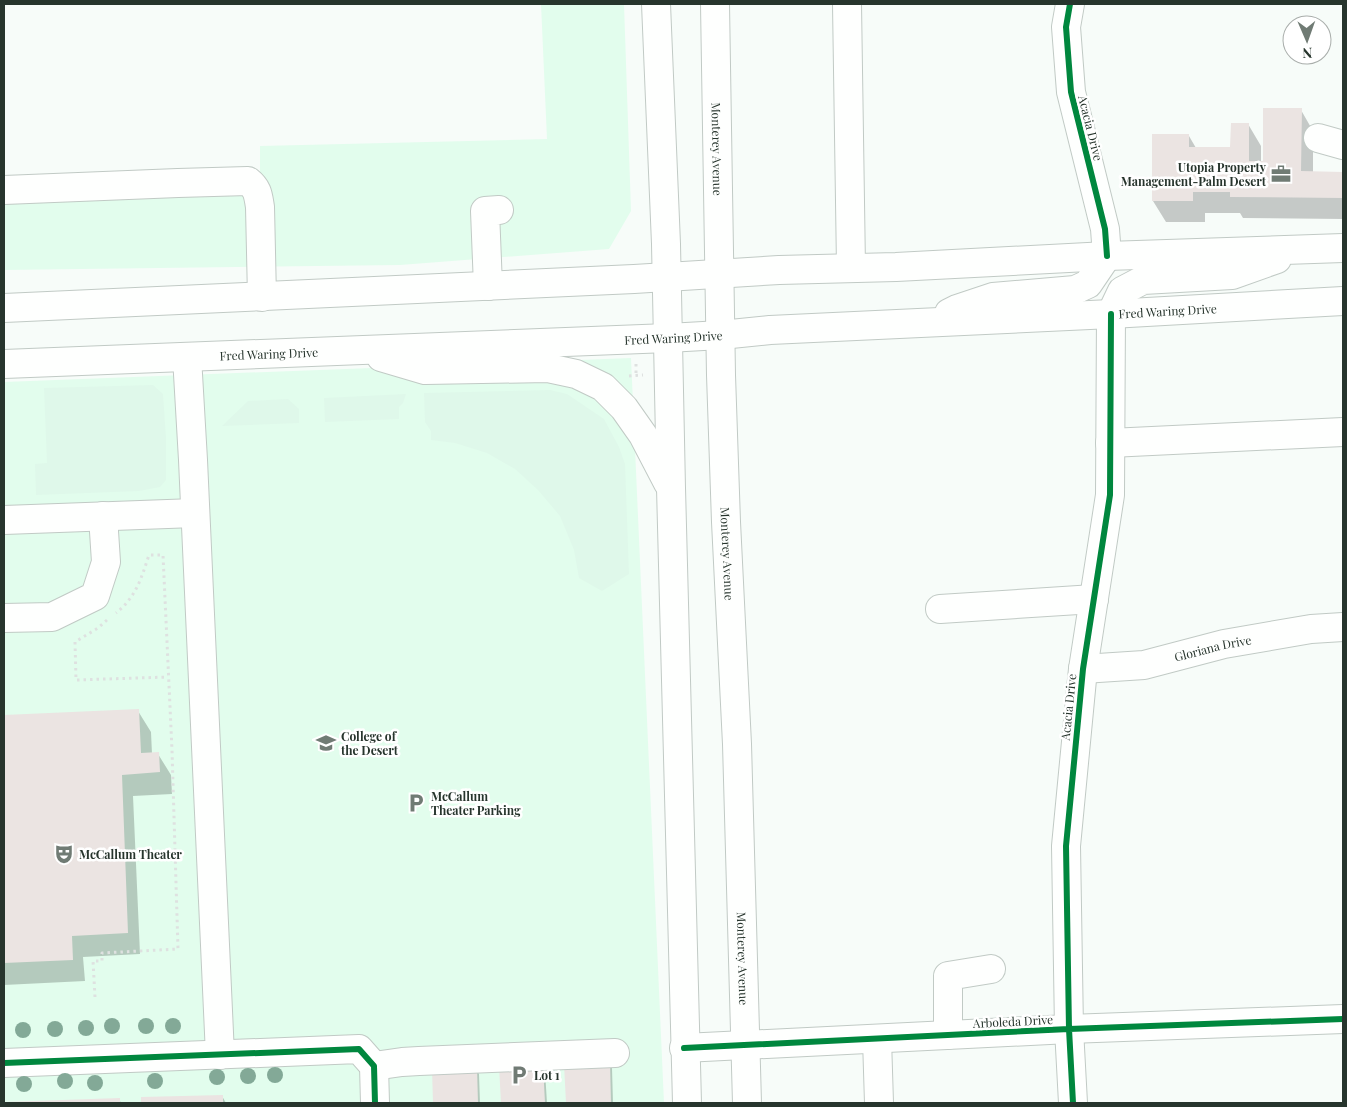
<svg xmlns="http://www.w3.org/2000/svg" width="1347" height="1107" font-family="'Playfair Display',serif">
<style>
.built{fill:#e2fded}
.green{fill:#dff8ea}
.shadow{fill:#0003}
.building{fill:#ebe4e2}
.lines{fill:none;stroke-linecap:round;stroke-linejoin:round}
.minor-casing{stroke:#c1cac5;stroke-width:30}
.major-casing{stroke:#c1cac5;stroke-width:30}
.path{stroke:#dee1e0;stroke-width:3;stroke-dasharray:2.5 4;stroke-linecap:butt}
.minor{stroke:#fefffe;stroke-width:28}
.major{stroke:#fefffe;stroke-width:28}
.cycleway-casing{stroke:#fff;stroke-width:9}
.cycleway{stroke:#00873e;stroke-width:6}
.tree{fill:#83a997}
.labels{text-anchor:middle;dominant-baseline:central;stroke-width:5;stroke-linejoin:round;paint-order:stroke}
.street-label{font-size:12px;fill:#27352d;stroke:#fff}
.poi-label{font-size:12px;font-weight:bold;fill:#27352d;stroke:#fff;text-anchor:start}
</style>
<rect width="100%" height="100%" fill="#f7fcf9"/>
<path class="built" d="M541,4H624L631,211L609,249L400,265L4,270V182L260,174V146L547,139Z
M631,358L664,1103H4V382Z"/>
<path class="green" d="M153,385L163,394L166,438V480L160,487L139,491L36,495L35,464L47,463L44,388Z
M550,390L567,394L604,419L619,447L625,464L629,574L602,591L579,578L574,550L560,516L538,490L515,469L487,453L455,443L431,440V431L425,422L424,393Z
M406,394L403,403L399,407V419L325,422L324,398Z
M288,399L299,409V423L222,426L248,401Z"/>
<path class="shadow" d="M1301,110L1313,131V173H1343V219L1243,218L1240,213H1205V222H1166L1153,201L1189,136L1196,148H1232L1248,124L1261,146V162H1264Z
M138,711L151,732L152,754H158L171,775L172,794L133,796L140,954L83,957L85,981L4,985V717Z
M609,1063L612,1068L613,1103H567L566,1065Z
M542,1066L545,1071L547,1103H502L501,1068Z
M476,1069L479,1074L480,1103H435L433,1070Z
M222,1096L226,1103H142V1099Z
M119,1099L121,1103H4Z"/>
<path class="building" d="M1263,108H1302L1301,171L1343,172V198L1230,197V192H1193V201H1152V134H1189V147H1230L1231,123H1249V161H1263Z
M139,709L141,753L159,752L160,772L122,775L128,933L72,936L73,960L4,963V715Z
M610,1062L611,1103H566L564,1064Z
M543,1065L545,1103H501L499,1066Z
M477,1067L478,1103H433L432,1069Z
M223,1095V1103H141V1097Z
M120,1098V1103H4V1102Z"/>
<g class="lines">
<defs>
<g id="minor">
<path d="M847,4L851,267"/>
<path d="M1070,4L1066,27L1071,92L1105,229L1107,256"/>
<path d="M1318,138L1343,145"/>
<path d="M4,190L178,183L248,181C258,189 258,195 260,207L262,297"/>
<path d="M488,286L485,211L499,210"/>
<path d="M187,357L193,460L220,1055"/>
<path d="M1110,443L1343,432"/>
<path d="M4,520L195,513"/>
<path d="M940,609L1094,599"/>
<path d="M4,618L52,617L95,596L106,562L103,516"/>
<path id="s1" d="M1083,669L1144,665L1224,644L1311,629L1343,627"/>
<path d="M948,1035V976L991,969"/>
<path d="M877,1039L879,1103"/>
<path d="M684,1048L1069,1029L1343,1019"/>
<path d="M4,1063L359,1049L374,1066L375,1103"/>
<path d="M374,1066L402,1062L419,1061L615,1053"/>
<path d="M1073,1103L1069,1029L1066,846L1083,669L1110,495L1111,314"/>
</g>
<g id="major">
<path d="M656,4L666,244L671,488L687,1103"/>
<path id="s2" d="M715,4L721,375L726,522L737,744L747,1103"/>
<path d="M4,308L634,279L779,270L896,267L1107,256L1343,248"/>
<path d="M949,313L957,309L993,297L1075,290L1088,284L1107,256"/>
<path d="M1111,314L1122,291L1143,280L1232,275L1277,259"/>
<path d="M381,357L425,370L548,368L576,374L603,387L624,408L643,435L668,483"/>
<path id="s3" d="M4,364L668,338L721,335L770,330L1111,314L1343,301"/>
</g>
</defs>
<use href="#minor" class="minor-casing"/>
<use href="#major" class="major-casing"/>
<path class="path" d="M636,364V376
M629,376L643,375
M107,620L98,628L75,642L76,680L168,677
M95,997L93,961H102V953L178,949L172,750L163,555H149C141,579 136,597 116,613"/>
<use href="#minor" class="minor"/>
<use href="#major" class="major"/>
<defs>
<path id="cycleway" d="M1070,4L1066,27L1071,92L1105,229L1107,256
M684,1048L1069,1029L1343,1019
M4,1063L359,1049L374,1066L375,1103
M1073,1103L1069,1029L1066,846L1083,669L1110,495L1111,314"/>
</defs>
<use href="#cycleway" class="cycleway-casing"/>
<use href="#cycleway" class="cycleway"/>
</g>
<g class="tree">
<circle cx="112" cy="1026" r="8"/>
<circle cx="146" cy="1026" r="8"/>
<circle cx="173" cy="1026" r="8"/>
<circle cx="86" cy="1028" r="8"/>
<circle cx="55" cy="1029" r="8"/>
<circle cx="23" cy="1030" r="8"/>
<circle cx="275" cy="1075" r="8"/>
<circle cx="248" cy="1076" r="8"/>
<circle cx="217" cy="1077" r="8"/>
<circle cx="65" cy="1081" r="8"/>
<circle cx="155" cy="1081" r="8"/>
<circle cx="95" cy="1083" r="8"/>
<circle cx="24" cy="1084" r="8"/>
</g>
<defs>
<symbol id="office-bare" viewBox="-9 -9 18 18"><path d="M-6-3h4V-5.5h4V-3h4V5H-6ZM-1-4.5V-3h2v-1.5ZM-6 0V1H6V0Z" fill="#707b74" stroke="#fff" stroke-width="2.5" paint-order="stroke"/></symbol>
<symbol id="university-bare" viewBox="-9 -9 18 18"><path d="M0-5L7-2L0 1L-7-2ZM-4 1L0 2.5L4 1V4Q0 6-4 4Z" fill="#707b74" stroke="#fff" stroke-width="2.5" paint-order="stroke"/></symbol>
<symbol id="parking-bare" viewBox="-9 -9 18 18"><path d="M-3.5-5.5H1a3.5 3.5 0 0 1 0 7H-1V5.5H-3.5ZM-1-3.4V-.6H.8a1.4 1.4 0 0 0 0-2.8Z" fill="#707b74" stroke="#fff" stroke-width="2.5" paint-order="stroke"/></symbol>
<symbol id="theatre-bare" viewBox="-9 -9 18 18"><path d="M-5-5.5Q0-4 5-5.5V0Q5 5 0 6Q-5 5-5 0ZM-3.3-2.5H-1v1.5H-3.3ZM1-2.5H3.3v1.5H1ZM-2.8 1Q0 5.5 2.8 1Z" fill="#707b74" stroke="#fff" stroke-width="2.5" paint-order="stroke"/></symbol>
</defs>
<g fill-rule="evenodd">
<use href="#office-bare" x="1267" y="160" width="28" height="28"/>
<use href="#university-bare" x="312" y="729" width="28" height="28"/>
<use href="#parking-bare" x="402" y="789" width="28" height="28"/>
<use href="#theatre-bare" x="50" y="840" width="28" height="28"/>
<use href="#parking-bare" x="505" y="1061" width="28" height="28"/>
</g>
<g class="labels">
<g class="street-label">
<text transform="translate(1091 128) rotate(76)">Acacia Drive</text>
<text stroke="none"><textPath href="#s2" startOffset="145">Monterey Avenue</textPath></text>
<text stroke="none"><textPath href="#s3" startOffset="1165">Fred Waring Drive</textPath></text>
<text stroke="none"><textPath href="#s3" startOffset="670">Fred Waring Drive</textPath></text>
<text stroke="none"><textPath href="#s3" startOffset="265">Fred Waring Drive</textPath></text>
<text stroke="none"><textPath href="#s2" startOffset="550">Monterey Avenue</textPath></text>
<text stroke="none"><textPath href="#s1" startOffset="132">Gloriana Drive</textPath></text>
<text transform="translate(1068 707) rotate(-84)">Acacia Drive</text>
<text stroke="none"><textPath href="#s2" startOffset="955">Monterey Avenue</textPath></text>
<text transform="translate(1013 1021) rotate(-3)">Arboleda Drive</text>
</g>
<g class="poi-label">
<text x="1266" y="167" text-anchor="end">Utopia Property<tspan x="1266" dy="14">Management-Palm Desert</tspan></text>
<text x="341" y="736">College of<tspan x="341" dy="14">the Desert</tspan></text>
<text x="431" y="796">McCallum<tspan x="431" dy="14">Theater Parking</tspan></text>
<text x="79" y="854">McCallum Theater</text>
<text x="534" y="1075">Lot 1</text>
</g>
</g>
<rect width="1347" height="1107" fill="none" stroke="#27352d" stroke-width="10"/>
<g transform="translate(1307 40) rotate(178)"><circle r="24" fill="#ffffff" stroke="#a9aeab"/>
<path d="M0-4L9 19L0 12L-9 19Z" fill="#707b74"/>
<text y="-8" font-size="14" font-weight="bold" text-anchor="middle" fill="#27352d">N</text>
</g>
</svg>
